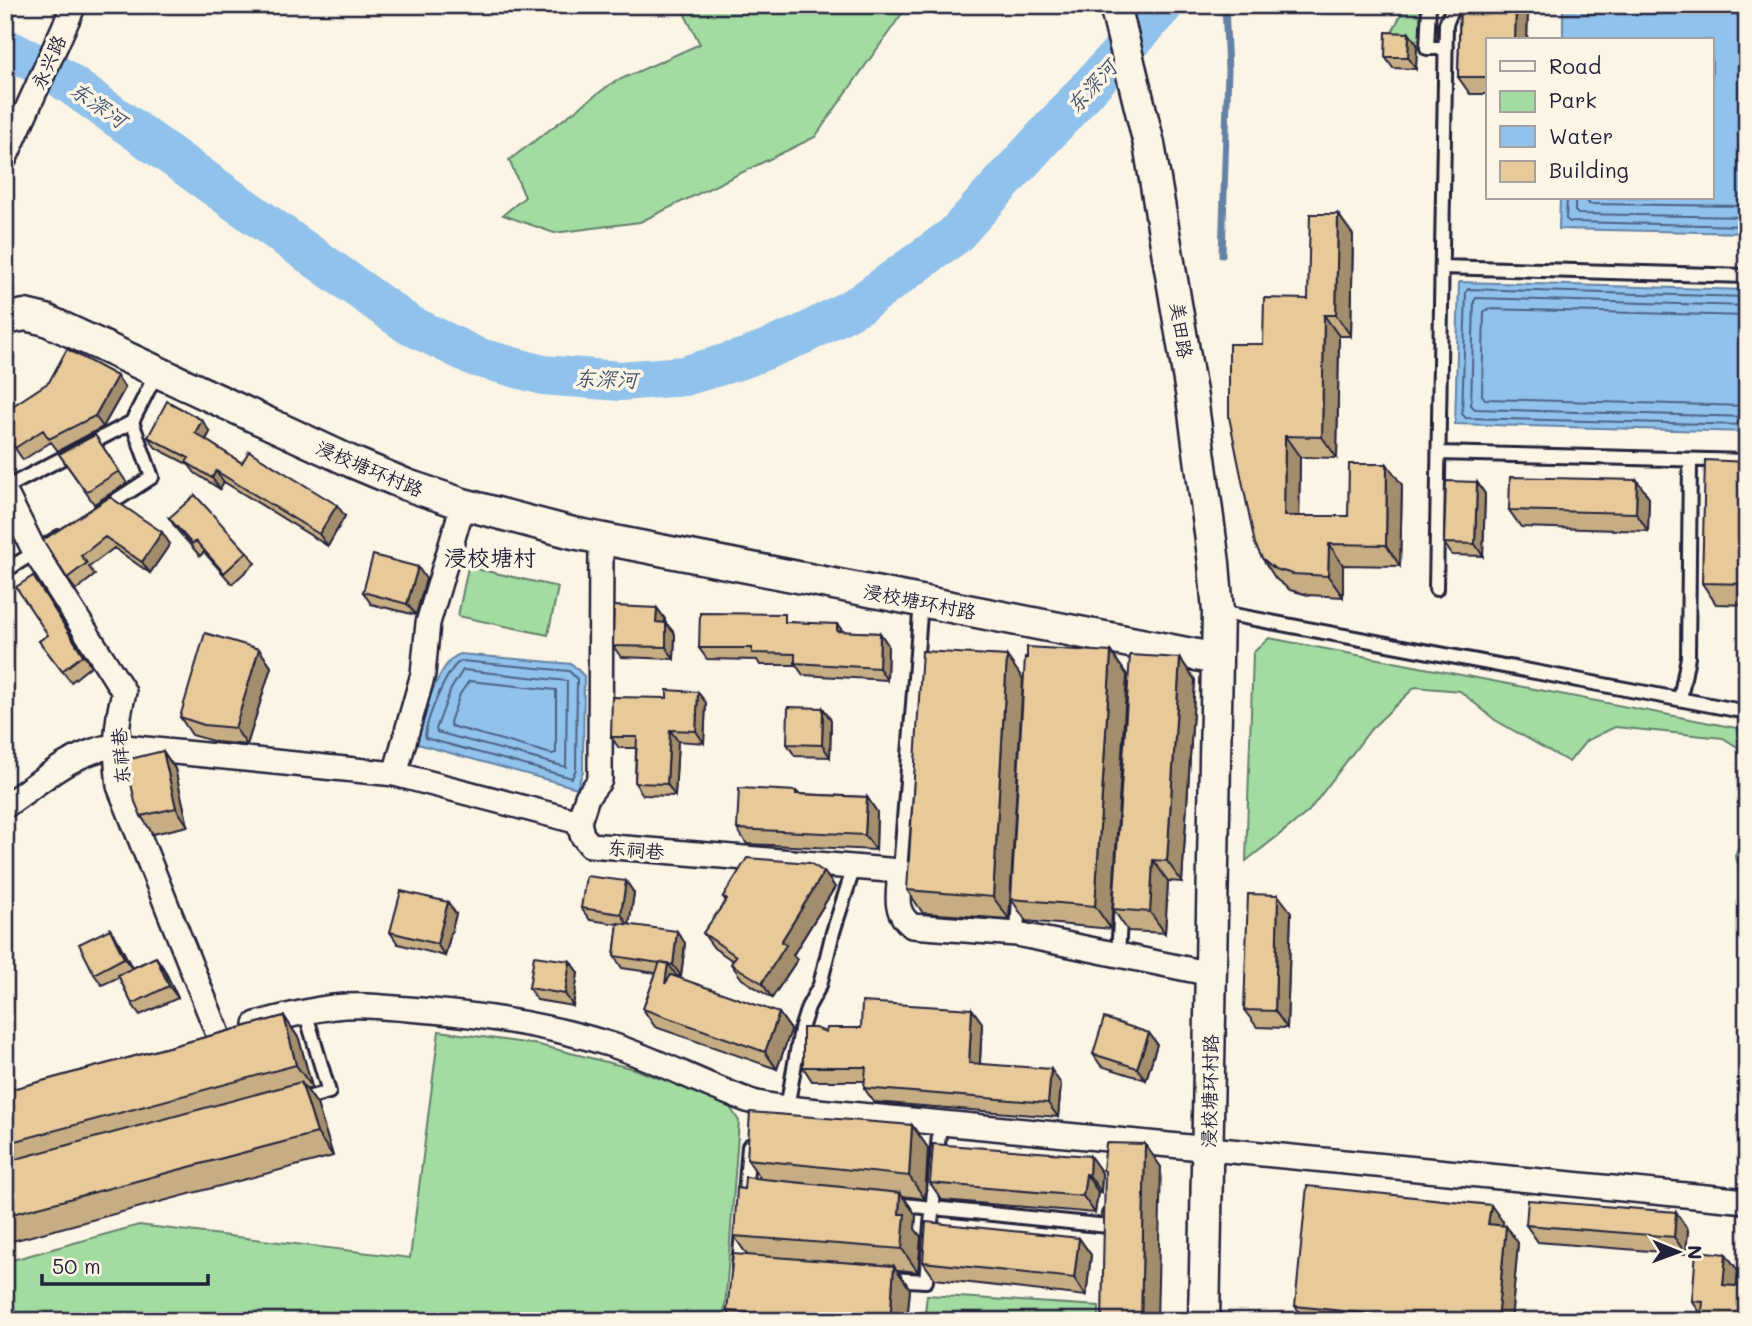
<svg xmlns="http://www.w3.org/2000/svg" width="1752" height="1326" font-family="Mali,'LXGW WenKai TC',sans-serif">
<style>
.green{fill:#a3dca1;stroke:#627f6e;stroke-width:2}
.water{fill:#90c2ec;stroke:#6482a5;stroke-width:2}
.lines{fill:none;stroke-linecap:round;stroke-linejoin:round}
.shore{stroke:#4e6282;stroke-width:2}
.stream{stroke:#6482a5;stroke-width:7}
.river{stroke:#90c2ec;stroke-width:40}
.service-casing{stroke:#22223b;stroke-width:18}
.minor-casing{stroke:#22223b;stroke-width:28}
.tertiary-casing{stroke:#22223b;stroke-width:35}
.service{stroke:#fcf5e5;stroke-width:12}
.minor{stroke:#fcf5e5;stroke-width:23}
.tertiary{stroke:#fcf5e5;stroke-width:30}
.wall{fill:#c7ad84;stroke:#22223b;stroke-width:2}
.shaded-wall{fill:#a28d6c;stroke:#22223b;stroke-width:2}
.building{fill:#e7c99a;stroke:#22223b;stroke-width:2}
.labels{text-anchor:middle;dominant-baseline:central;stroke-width:7;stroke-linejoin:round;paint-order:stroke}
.street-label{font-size:19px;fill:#22223b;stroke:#fcf5e5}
.water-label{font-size:21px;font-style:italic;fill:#435270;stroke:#fcf5e5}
.quarter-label{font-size:23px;fill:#22223b;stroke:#fcf5e5}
</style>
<rect width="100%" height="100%" fill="#fcf5e5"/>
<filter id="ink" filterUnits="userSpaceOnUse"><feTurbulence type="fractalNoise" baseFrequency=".0143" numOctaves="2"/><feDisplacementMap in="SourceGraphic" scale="14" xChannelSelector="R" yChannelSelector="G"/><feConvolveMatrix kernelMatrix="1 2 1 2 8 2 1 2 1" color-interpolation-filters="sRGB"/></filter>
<g filter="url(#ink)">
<path class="green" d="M680,5H908L815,137L640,222L554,233L503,215L525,197L509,160L612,83L700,44Z
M1406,5H1422L1421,40H1388Z
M468,567L558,587L548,635L458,616Z
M1269,638L1747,730V753L1723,738L1615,727L1586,741L1569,762L1495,720L1460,691L1415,687L1371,729L1308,812L1246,861L1253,653Z
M1747,822V883L1735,856Z
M439,1031L539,1045L634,1069L728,1104L739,1121L724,1321H5V1262L139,1225L410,1258Z
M927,1295L1099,1306V1321H924Z"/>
<path class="water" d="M1563,5H1747V233L1559,229L1560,198H1712V40H1563Z
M1459,282L1747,290V432L1455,424Z
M460,654L572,664L584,676L583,771L577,788L414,743C422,721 437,662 460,654Z"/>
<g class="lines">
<path class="shore" d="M1567,198L1566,219L1570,222L1747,226
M1575,198V211L1578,214L1747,217
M1586,198L1589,204L1747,206
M1747,297L1468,289L1466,292L1462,414L1466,418L1747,425
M1747,306L1476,298L1474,301L1471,405L1475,409L1747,417
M1747,316L1487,309L1484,312L1482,395L1485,399L1747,406
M461,661L569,671L577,679L576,769L572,778L425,738C425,723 447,667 461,661Z
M463,670L567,681L566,767L437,732L436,729L451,689Z
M469,681L556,690V753L552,754L451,726L450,722L460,694Z"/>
<path class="stream" d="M1222,255L1228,70L1225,5"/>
<path class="river" d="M5,48L50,70L408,324L476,357L543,375L620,381L684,376L745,358L804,334L860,304L954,236L1164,5"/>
<defs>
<path id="service" d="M1429,5L1427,48H1446
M1442,267L1747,276
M1439,453L1747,461
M5,488L132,422L157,372
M101,510L152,477L132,422
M5,571L59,537
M1436,589L1446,24L1454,5
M1218,612L1747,712
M1680,699L1688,657L1690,460
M900,871L921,601
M1017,934L1019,896
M1118,955L1121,903
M296,1101L329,1092L305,1011
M787,1108L801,1029L808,1007L820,985L833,932L854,867
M745,1194L749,1146
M894,1204L1108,1226L1109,1214
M742,1268L739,1267L742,1229
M889,1279L926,1281L940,1123"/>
<path id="minor" d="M5,158L74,5
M5,492L35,552L124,692C115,727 115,751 119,786L218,1034
M395,774L423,674L428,623L463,504
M5,806C39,783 73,751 115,746L395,774L579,822L582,835L590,845L900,871C899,894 892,911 912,926L1017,934L1211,974
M579,822L587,797L600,780L601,538
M256,1024C282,1017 308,1010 334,1007C359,1004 384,1007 408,1009C477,1014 546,1024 612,1045C660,1061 704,1085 750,1101C762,1105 775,1106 787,1108L1747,1201"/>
<path id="tertiary" d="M1115,5L1149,144L1192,398L1214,563L1218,612L1217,659
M5,319L25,315L46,320L352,462L407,485L463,504L573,533L1217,659L1204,1321"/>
</defs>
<use href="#service" class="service-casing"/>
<use href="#minor" class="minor-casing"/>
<use href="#tertiary" class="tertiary-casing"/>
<use href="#service" class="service"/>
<use href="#minor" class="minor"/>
<use href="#tertiary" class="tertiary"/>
</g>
<path class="wall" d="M1460,5H1525L1528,10L1527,40H1488V94H1470L1458,77Z
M1417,44L1416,69L1393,68L1385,57Z
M1338,214L1353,235L1351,336H1339L1337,458L1300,457L1299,516H1348L1402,485L1400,566L1343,565V597L1308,595L1290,590L1276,579L1262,558L1263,344L1308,299Z
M117,376L125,388L103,427L58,451L51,442L23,460L15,448Z
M210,432L206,440L242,463L345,516L328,546L224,482L220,489L195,473L189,465L156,448L148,437Z
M95,435L127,483L94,504L59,454Z
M1747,462V605L1716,604L1702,583Z
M1477,482L1485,494L1483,556L1452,555L1444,543Z
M110,497L170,544L150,573L114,548L89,567L95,575L76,590L67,578Z
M1649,498L1648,531L1521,527L1509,510Z
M169,518L247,552L255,563L232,584L204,552L200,556L177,530Z
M33,576L91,666L71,682L39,641L48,635Z
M426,579L416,615L371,604L363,592Z
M657,608L665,619V623L675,634L674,659L621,657L613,646Z
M791,622L843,632L880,633L888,645L887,680L803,675L796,665H760L757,660L707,659L699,648Z
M259,649L271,667L247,745L216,742L192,735L180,717Z
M1111,652L1127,675L1111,929L1026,921L1011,899Z
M1180,658L1195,680L1182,882L1168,881L1165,933L1128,931L1113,909Z
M1023,679L1009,919L923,913L907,890Z
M667,698L706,703L704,743L678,741L675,796L643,795L635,783L636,748H619L611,737Z
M823,708L831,720L830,757L795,756L787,744Z
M163,751L175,769L188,826L153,834L141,816Z
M796,791L799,794L867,797L877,812L876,850L747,844L737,829Z
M824,872L835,887L793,955L797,960L772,998L742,979L731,964L733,961L714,948L703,933L726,901L723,897Z
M626,881L634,893L629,925L685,943L681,976H676L678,978L779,1013L791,1030L777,1069L655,1027L643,1009L656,973L622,968L614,956L618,924L590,920L581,908Z
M1291,912L1287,1028L1257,1027L1244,1010Z
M456,914L445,956L398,944L390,932Z
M110,929L118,941L132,968L156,957L164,969L178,998L140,1015L132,1004L119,977L102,985L94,974Z
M570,961L578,973L573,1006L537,1000L529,988Z
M972,1009L982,1023L980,1064L1061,1084L1058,1117L874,1102L864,1088L865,1081H812L803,1067L826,1032L861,1028Z
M284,1016L299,1039L312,1087L306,1089L317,1104L333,1156L5,1243V1091Z
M1149,1033L1157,1044L1146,1080L1101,1066L1093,1054Z
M912,1125L928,1148L925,1199L903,1196L916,1215L915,1229L921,1237L918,1272L897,1270L910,1289L907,1321H734L727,1311L747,1255L734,1236L744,1189L760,1178L747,1159Z
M1090,1156L1102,1173L1101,1192H1098L1095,1213L942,1200L930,1183Z
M1503,1222L1502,1226H1506L1518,1243L1511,1321H1305L1295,1306Z
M1526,1225L1688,1230L1686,1254L1538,1242Z
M1079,1238L1091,1255L1086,1296L935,1279L923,1262Z
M1726,1254L1738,1271L1737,1286L1702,1315L1692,1301Z"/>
<path class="shaded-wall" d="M1516,5H1525L1528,10L1527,40H1515Z
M1409,33L1417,44L1416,69L1408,57Z
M1338,214L1353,235L1351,336L1336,315Z
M1324,315L1339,336L1337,458L1322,437Z
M117,376L125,388L103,427L95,416Z
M202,420L210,432L203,445L195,433Z
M1285,436L1300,457L1299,536L1284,516Z
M1387,464L1402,485L1400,566L1386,545Z
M216,471L224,482L220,489L212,478Z
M1637,480L1649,498L1648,531L1636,513Z
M1477,482L1485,494L1483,556L1475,544Z
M337,505L345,516L328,546L319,534Z
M162,532L170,544L150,573L142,562Z
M1329,544L1343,565V597L1328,576Z
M418,567L426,579L416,615L407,604Z
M657,608L665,619L664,634L656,622Z
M666,623L675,634L674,659L666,647Z
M837,624L846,635L837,631Z
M880,633L888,645L887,680L879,668Z
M259,649L271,667L247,745L235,728Z
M1111,652L1127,675L1111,929L1095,906Z
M1007,656L1023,679L1009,919L993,897Z
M1180,658L1195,680L1182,882L1167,861Z
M698,692L706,703L704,743L696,731Z
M823,708L831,720L830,757L822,745Z
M670,730L678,741L675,796L667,784Z
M163,751L175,769L188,826L176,808Z
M867,797L877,812L876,850L865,835Z
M1153,860L1168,881L1165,933L1150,912Z
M824,872L835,887L793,955L797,960L772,998L762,983L781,942Z
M626,881L634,893L629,926L621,914Z
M1278,895L1291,912L1287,1028L1275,1011Z
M448,902L456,914L445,956L437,944Z
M110,929L118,941L133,970L124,958Z
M677,931L685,943L681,976L673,965Z
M156,957L164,969L178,998L169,986Z
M570,961L578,973L573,1006L565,994Z
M668,963L680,981L665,984Z
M972,1009L982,1023L979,1077L969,1063Z
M779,1013L791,1030L777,1069L765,1052Z
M284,1016L299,1039L312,1087L296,1065Z
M1149,1033L1157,1044L1146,1080L1137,1068Z
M1051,1069L1061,1084L1058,1117L1048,1103Z
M301,1082L317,1104L333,1156L317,1133Z
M912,1125L928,1148L925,1199L909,1176Z
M1145,1144L1161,1167L1157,1321H1141Z
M1090,1156L1102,1173L1101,1192L1089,1175Z
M1086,1174L1098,1192L1095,1213L1083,1196Z
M900,1193L916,1215L915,1229L921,1237L918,1272L902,1249L899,1214Z
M1491,1205L1503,1222L1501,1241L1488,1224Z
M1676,1212L1688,1230L1686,1254L1674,1237Z
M1506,1226L1518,1243L1511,1321H1497Z
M1079,1238L1091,1255L1086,1296L1074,1278Z
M1726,1254L1738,1271L1735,1302L1723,1285Z
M894,1266L910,1289L907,1321H890Z"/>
<path class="building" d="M1460,5H1516L1515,40H1488V77H1458Z
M1386,32L1409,33L1408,57H1385Z
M1310,214H1338L1336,315H1324L1322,437L1285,436L1284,516H1348L1349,464H1387L1386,545L1329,544L1328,576L1293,574L1275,569L1262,558L1255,544L1229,417V344H1263L1264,298L1308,299Z
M67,349L117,376L95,416L49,439L43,430L15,448L5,434V411L49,382Z
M167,401L202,420L195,433L242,463L249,451L337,505L319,534L216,471L212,478L186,462L189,458L148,437Z
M95,435L119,471L86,492L59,454Z
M1705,460L1747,462V584L1702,583Z
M1510,477L1637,480L1636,513L1509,510Z
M1446,481L1477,482L1475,544L1444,543Z
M195,495L247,552L224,573L196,541L192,544L169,518Z
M110,497L162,532L142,562L105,537L81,556L87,563L67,578L43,540Z
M373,555L418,567L407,604L363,592Z
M33,576L83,655L62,671L39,641L48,635L16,587Z
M614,606L657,608L656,622L666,623V647L613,646Z
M700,613L785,614V622L837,624V631L880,633L879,668L795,663V654L752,653V648H699Z
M205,633L259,649L235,728L204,725L180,717Z
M1027,647L1111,652L1095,906L1011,899L1025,657L1027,658Z
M922,651L1007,656L993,897L907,890Z
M1130,655L1180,658L1167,861L1153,860L1150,912L1113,909Z
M667,690L698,692L696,731L670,730L667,784L635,783L637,737H611L612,697L667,698Z
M788,707L823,708L822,745L787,744Z
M163,751L176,808L141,816L135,802L126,760Z
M739,788L796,791V794L867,797L865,835L737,829Z
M747,858L810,863L824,872L781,942L786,945L762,983L731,964L736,956L703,933L727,899L723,897Z
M586,876L626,881L621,914L581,908Z
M401,891L448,902L437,944L390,932Z
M1248,894L1278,895L1275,1011L1244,1010Z
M618,923L677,931L673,965L660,962L659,963L614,956Z
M110,929L124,958L94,974L79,944Z
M534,956L570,961L565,994L529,988Z
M156,957L169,986L132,1004L118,975Z
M660,962L668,963L665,984L671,975L779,1013L765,1052L643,1009Z
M862,1002L972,1009L969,1063L1051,1069L1048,1103L864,1088L866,1067H803V1028H815L826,1032L827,1028H861Z
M284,1016L296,1065L5,1144V1091Z
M1104,1018L1149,1033L1137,1068L1093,1054Z
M301,1082L317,1133L5,1216V1162Z
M750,1112L912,1125L909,1176L747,1159Z
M1106,1143L1145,1144L1141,1321H1102L1105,1171L1103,1170Z
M933,1144L1090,1156L1089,1175L1086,1174L1083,1196L930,1183Z
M745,1177L900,1193L899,1214H905L902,1249L734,1236L737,1188L744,1189Z
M1307,1186L1491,1205L1488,1224L1506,1226L1497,1321H1439L1295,1306Z
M1528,1200L1676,1212L1674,1237L1526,1225Z
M926,1222L1079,1238L1074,1278L923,1262Z
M1696,1251L1726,1254L1723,1285L1747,1287V1321H1701L1703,1302L1692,1301Z
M733,1254L894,1266L890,1321H855L727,1311Z"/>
</g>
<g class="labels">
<g class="street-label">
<text transform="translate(48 62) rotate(-66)">永兴路</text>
<text transform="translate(1182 330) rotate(81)">美田路</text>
<text transform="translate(370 468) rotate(23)">浸校塘环村路</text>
<text transform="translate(920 601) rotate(11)">浸校塘环村路</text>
<text transform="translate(120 756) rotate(-94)">东祥巷</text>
<text transform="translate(636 849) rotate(5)">东祠巷</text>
<text transform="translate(1209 1091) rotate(-89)">浸校塘环村路</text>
</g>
<g class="water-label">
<text transform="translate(1091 86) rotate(-48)">东深河</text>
<text transform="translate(99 104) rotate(35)">东深河</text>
<text transform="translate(606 378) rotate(2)">东深河</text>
</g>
<g class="quarter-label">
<text x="490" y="557">浸校塘村</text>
</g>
</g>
<rect width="1752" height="1326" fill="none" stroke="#fcf5e5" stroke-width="28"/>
<rect x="14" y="14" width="1724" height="1298" fill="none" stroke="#22223b" stroke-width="2.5" filter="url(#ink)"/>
<rect x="1486" y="38" width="228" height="161" fill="#fcf5e5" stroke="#a5a1a1" stroke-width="2"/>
<rect x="1500" y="61" width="35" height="10" fill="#fcf5e5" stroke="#a5a1a1" stroke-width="2"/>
<text x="1549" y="74" font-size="21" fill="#22223b">Road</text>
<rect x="1500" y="91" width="35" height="21" fill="#a3dca1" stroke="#a5a1a1" stroke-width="2"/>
<text x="1549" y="108" font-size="21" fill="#22223b">Park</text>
<rect x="1500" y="126" width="35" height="21" fill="#90c2ec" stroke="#a5a1a1" stroke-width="2"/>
<text x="1549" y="144" font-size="21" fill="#22223b">Water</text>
<rect x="1500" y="161" width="35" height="21" fill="#e7c99a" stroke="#a5a1a1" stroke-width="2"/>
<text x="1549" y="178" font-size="21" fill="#22223b">Building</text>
<g transform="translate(1678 1252) rotate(91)" stroke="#fcf5e5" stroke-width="5" paint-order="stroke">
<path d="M0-5L12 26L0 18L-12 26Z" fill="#22223b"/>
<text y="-10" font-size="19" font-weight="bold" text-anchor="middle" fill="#22223b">N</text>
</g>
<path d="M42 1274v10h166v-10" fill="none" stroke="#22223b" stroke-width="3.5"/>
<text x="52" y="1274" font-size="21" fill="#22223b" stroke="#fcf5e5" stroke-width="5" paint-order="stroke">50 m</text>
</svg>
